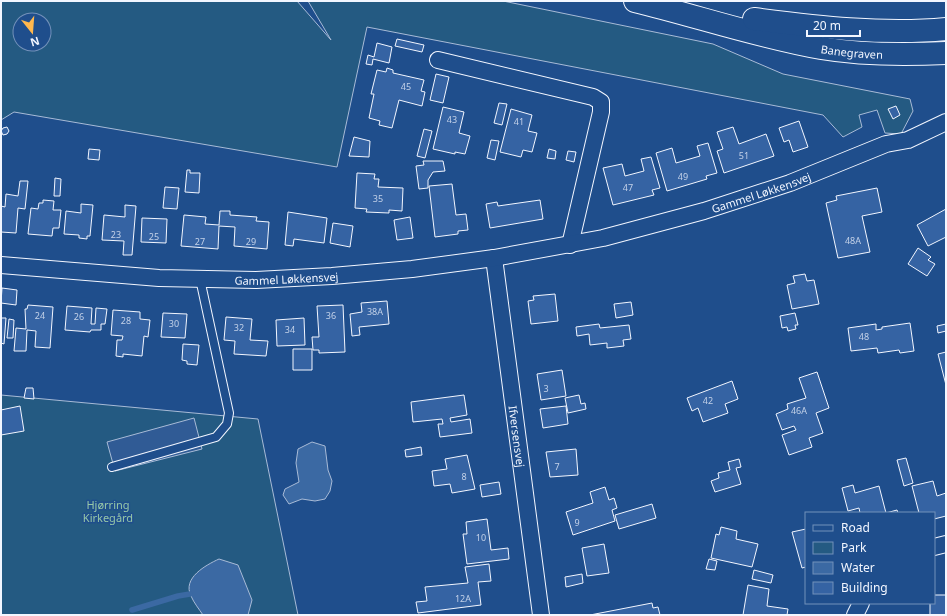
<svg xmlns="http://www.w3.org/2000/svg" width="947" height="616" font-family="'Noto Sans',sans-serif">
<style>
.green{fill:#245a82;stroke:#a8bbd7;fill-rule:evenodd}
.parking{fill:#305b95;stroke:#a8bbd7}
.water{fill:#3b69a3;stroke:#a8bbd7}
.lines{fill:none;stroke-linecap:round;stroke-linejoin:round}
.stream{stroke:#3b69a3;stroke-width:5.5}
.building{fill:#3563a3;stroke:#f2f6ff}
.service-casing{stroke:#f2f6ff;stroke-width:10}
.minor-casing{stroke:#f2f6ff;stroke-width:18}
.primary-casing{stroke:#f2f6ff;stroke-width:24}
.service{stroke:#1f4e8c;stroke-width:8}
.minor{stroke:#1f4e8c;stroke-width:16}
.primary{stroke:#1f4e8c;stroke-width:22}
.labels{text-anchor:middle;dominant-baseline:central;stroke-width:3;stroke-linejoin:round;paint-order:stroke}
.number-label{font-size:9px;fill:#c3d1e8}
.street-label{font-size:11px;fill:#f2f6ff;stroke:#1f4e8c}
.park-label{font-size:11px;fill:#97c8a6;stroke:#1f4e8c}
</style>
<rect width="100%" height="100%" fill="#1f4e8c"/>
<path class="green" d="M1,1H297L331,40L308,1H503L713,44L783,74L910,99L913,111L901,134L885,133L877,110L859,115L862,127L843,137L823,115L367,27L337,167L14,112L1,120ZM20,20H44V44H20Z
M1,395L258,419L298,615H1Z"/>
<path class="parking" d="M194,418L202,449L115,471L107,442Z"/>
<path class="water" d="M312,442L325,446L328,470L332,481L330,491L325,499L315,501L302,499L289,504L283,495L285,489L299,482L296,463L298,449Z
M219,559L238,565L252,600L248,615H203C199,609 194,603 191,596C182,578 206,565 219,559Z"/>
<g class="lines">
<path class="stream" d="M132,610L178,596L190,594"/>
</g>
<path class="building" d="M397,39L424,45L422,52L395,46Z
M377,43L392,47L389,63L373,59L372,65L366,64L368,55L374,57Z
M387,68L393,70V73L424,80L421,91L425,92L422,106L399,100L392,128L379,125L380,121L369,118L374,94H371L377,70L386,72Z
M436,74L449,77L443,103L430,100Z
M499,103L507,104L502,125L494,123Z
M896,106L900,115L893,119L888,109Z
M443,107L464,112L459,133L470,136L465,154L455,152V154L433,149Z
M511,109L532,115L528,131L537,133L532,152L523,150L521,157L500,152Z
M799,121L808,147L793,152L789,140L784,142L779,128Z
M7,127L9,131L7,134L3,135L1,131L3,128Z
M733,127L739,144L766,134L774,156L724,173L717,151L723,149L717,132Z
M424,129L432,131L425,158L417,156Z
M354,137L370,141L369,157L349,156Z
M491,140L499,141L495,160L487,158Z
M708,143L717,173L706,176L707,179L667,191L656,153L672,148L676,163L700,156L697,146Z
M89,149L100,150L99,160L88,159Z
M549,149L556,151L555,159L547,158Z
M568,151L576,152L574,162L566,160Z
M651,157L660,188L652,190L654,195L613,205L603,168L622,164L625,176L644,171L641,159Z
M423,161H443L445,171L433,172L428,180V188L419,189L416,166L424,165Z
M187,170H190V173H200L199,193L185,192Z
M357,173L375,174L374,179H379L378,187L403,188L402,211L389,210V213L366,212L367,209L355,208Z
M55,178L61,179L60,196H54Z
M20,181H28L25,209L18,208L16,233L1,232V206L5,207L6,194L18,196Z
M452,184L456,215L466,214L468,230L458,231V234L435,237L429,186Z
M165,187L179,188L177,209L163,208Z
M877,188L882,212L862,216L870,252L838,258L826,203L837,200L836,196Z
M43,200L54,201L53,210H61L59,228H53L52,236L28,234L31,208L38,209L39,203H43Z
M540,200L543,219L490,228L486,204L497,202L498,206Z
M81,204L93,205L90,236H87V239L79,238V235L64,234L66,211L81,213Z
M125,205L136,206L132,255H123L124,241L102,240L104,215L125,217Z
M946,209V237L928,246L917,225Z
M220,211H230V215L257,217L256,221L269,222L267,249L234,246L235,227L219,226L218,249L181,246L184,215L206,217L205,224L219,225Z
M288,212L327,218L324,243L294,239L293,246L285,245Z
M410,217L413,238L397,240L394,220Z
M142,218L167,219L166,243L141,242Z
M333,223L353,226L350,247L330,243Z
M918,248L931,257L928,260L935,264L927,276L908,264Z
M805,274L807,281L814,280L819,304L792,309L787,285L795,283L793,276Z
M2,288L17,290L16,305L1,303Z
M555,294L558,321L531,324L528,301L534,300L533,296Z
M387,301L389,324L359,327L360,335L352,336L350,314L362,312L361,303Z
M631,302L633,315L616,318L614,304Z
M28,305L53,307L50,348L35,347L36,331L27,330L26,351H14L16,328L26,329L25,309H27Z
M343,305L345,352L319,353V350H313L312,337H319L317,306Z
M67,306L92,308L91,324H95L96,308L107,309L105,324H101V330H91L90,332L65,330Z
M113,310L140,312V319L150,320L148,337L144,336L142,356L123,354V357L116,356L117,340H122L123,336L111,335Z
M163,313L187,314L185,338L161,337Z
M795,313L798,325H795L796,329L788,331L787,327L782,328L780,316Z
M226,317L252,319L250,340L268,341L266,356L234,354L235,341L224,340Z
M1,318H6L4,344L1,343Z
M304,318L305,345L277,346L276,320Z
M9,319L14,320L13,338H7Z
M910,323L914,351L900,353L899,350L878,353L877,348L851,351L848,328L876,324V330L882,329V327Z
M599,324L600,328L629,325L631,339L623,340L624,346L607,348V343L590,345L589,334L577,336L576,327Z
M946,324V331L938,333L937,326Z
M183,344L199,345L197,365L187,364V361L182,360Z
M293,349H312V370H293Z
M946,352V385L938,354Z
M562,370L566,396L541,400L537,374Z
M817,372L829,408L816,413L823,433L809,438L812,447L789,455L782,435L796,430L794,426L782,430L776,414L788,409L787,404L806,398L799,378Z
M732,381L738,399L725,404L728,413L703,422L698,408L692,411L687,398Z
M26,388H33L34,399L24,398Z
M464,395L467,415L450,418L451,422L470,419L472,433L440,437L438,424H443L442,419L413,422L411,402Z
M579,395L581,404L585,403L586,409L568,413L565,398Z
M20,406L24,431L1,435V410Z
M566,406L568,424L543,428L540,409Z
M421,447L422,455L406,457L405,450Z
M576,449L578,475L550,477L546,452Z
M467,455L475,489L452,493L450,484L434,486L432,471L447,469L445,459Z
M906,458L913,483L904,486L897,460Z
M739,459L741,467L736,468L741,484L715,492L711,481L719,478L718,473L730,470L728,462Z
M933,481L937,496L946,493V516L934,519V513H919L912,486Z
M499,482L501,494L482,497L480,485Z
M853,485L855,493L879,486L886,513L897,510L898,513H860L859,508L848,511L842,488Z
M605,487L609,500L614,498L617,508L612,510L615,521L573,535L566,512L593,503L590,492Z
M652,504L656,518L619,529L615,515Z
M487,519L491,550L508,548L509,559L467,564L463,534H467L466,522Z
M721,527L737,531L736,539L758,544L752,567L711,558L716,534L719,535Z
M806,529V567L802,568L792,532Z
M604,544L609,573L587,576L582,548Z
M709,559L717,561L715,570L706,569Z
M489,564L491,581L478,582L481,605L418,613L416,602L427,601L425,587L468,583L465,567Z
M754,570L773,575L771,583L752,579Z
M582,574L583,583L566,587L565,577Z
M748,585L769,589L767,606L788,609L787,615H743Z
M934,595H946V615H930V603H934Z
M652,603L653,608L658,607L660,615H590Z"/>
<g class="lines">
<defs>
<path id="service" d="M112,467L216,437L227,424L229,413L200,279"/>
<g id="minor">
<path d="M438,60L593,97L601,102V112L570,245"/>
<path id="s1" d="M494,258L541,615"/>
<path id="s2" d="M1,265L159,278L256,280L332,276L412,269L494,258L603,238L704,211L790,183L886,144L908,140L946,122"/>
<path d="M934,547L946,544"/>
<path d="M855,615L861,603"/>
</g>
<g id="primary">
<path id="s3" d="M635,1C697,16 758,37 821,48C862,55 905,55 946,53"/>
<path d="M754,19C817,27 882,35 946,29"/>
</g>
</defs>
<use href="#service" class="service-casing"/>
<use href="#minor" class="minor-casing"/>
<use href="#primary" class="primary-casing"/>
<use href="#service" class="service"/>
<use href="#minor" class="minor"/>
<use href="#primary" class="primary"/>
</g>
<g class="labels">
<g class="number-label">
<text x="406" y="86">45</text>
<text x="452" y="119">43</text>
<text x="519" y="121">41</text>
<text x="744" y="155">51</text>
<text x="683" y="176">49</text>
<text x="628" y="187">47</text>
<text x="378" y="198">35</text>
<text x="116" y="234">23</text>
<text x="154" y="236">25</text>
<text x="853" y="240">48A</text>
<text x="200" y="241">27</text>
<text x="251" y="241">29</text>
<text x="375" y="311">38A</text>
<text x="40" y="315">24</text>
<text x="331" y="315">36</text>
<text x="79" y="316">26</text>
<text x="126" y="320">28</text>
<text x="174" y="323">30</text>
<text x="239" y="327">32</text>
<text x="290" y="329">34</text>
<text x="864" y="336">48</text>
<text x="546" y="388">3</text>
<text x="708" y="400">42</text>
<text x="799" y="410">46A</text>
<text x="557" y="466">7</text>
<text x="464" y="476">8</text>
<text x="577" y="522">9</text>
<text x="481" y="537">10</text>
<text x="463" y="598">12A</text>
</g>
<g class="street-label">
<text stroke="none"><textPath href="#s3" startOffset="223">Banegraven</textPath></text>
<text stroke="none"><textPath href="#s2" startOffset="770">Gammel Løkkensvej</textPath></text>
<text stroke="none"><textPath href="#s2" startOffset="286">Gammel Løkkensvej</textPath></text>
<text stroke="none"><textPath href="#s1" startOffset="180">Ifversensvej</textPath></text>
</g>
<g class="park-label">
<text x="108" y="504">Hjørring<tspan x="108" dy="13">Kirkegård</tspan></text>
</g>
</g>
<rect width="947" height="616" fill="none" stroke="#f2f6ff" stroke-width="4"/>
<rect x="805" y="512" width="130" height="92" fill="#1f4e8c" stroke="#7391ba"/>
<rect x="813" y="525" width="20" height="6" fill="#1f4e8c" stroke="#7391ba"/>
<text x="841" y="532" font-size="12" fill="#f2f6ff">Road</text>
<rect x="813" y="542" width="20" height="12" fill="#245a82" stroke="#7391ba"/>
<text x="841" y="552" font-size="12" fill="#f2f6ff">Park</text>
<rect x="813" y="562" width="20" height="12" fill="#3b69a3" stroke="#7391ba"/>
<text x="841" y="572" font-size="12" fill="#f2f6ff">Water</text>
<rect x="813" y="582" width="20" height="12" fill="#3563a3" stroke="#7391ba"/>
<text x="841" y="592" font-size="12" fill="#f2f6ff">Building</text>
<g transform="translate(32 32) rotate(163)"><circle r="19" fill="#1f4e8c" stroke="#7391ba"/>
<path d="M0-3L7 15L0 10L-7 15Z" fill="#ffb74d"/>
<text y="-6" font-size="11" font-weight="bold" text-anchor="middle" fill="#f2f6ff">N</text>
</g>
<path d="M807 30v6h53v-6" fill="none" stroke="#f2f6ff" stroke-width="2"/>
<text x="813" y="30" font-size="12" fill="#f2f6ff" stroke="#1f4e8c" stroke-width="3" paint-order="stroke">20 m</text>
</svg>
